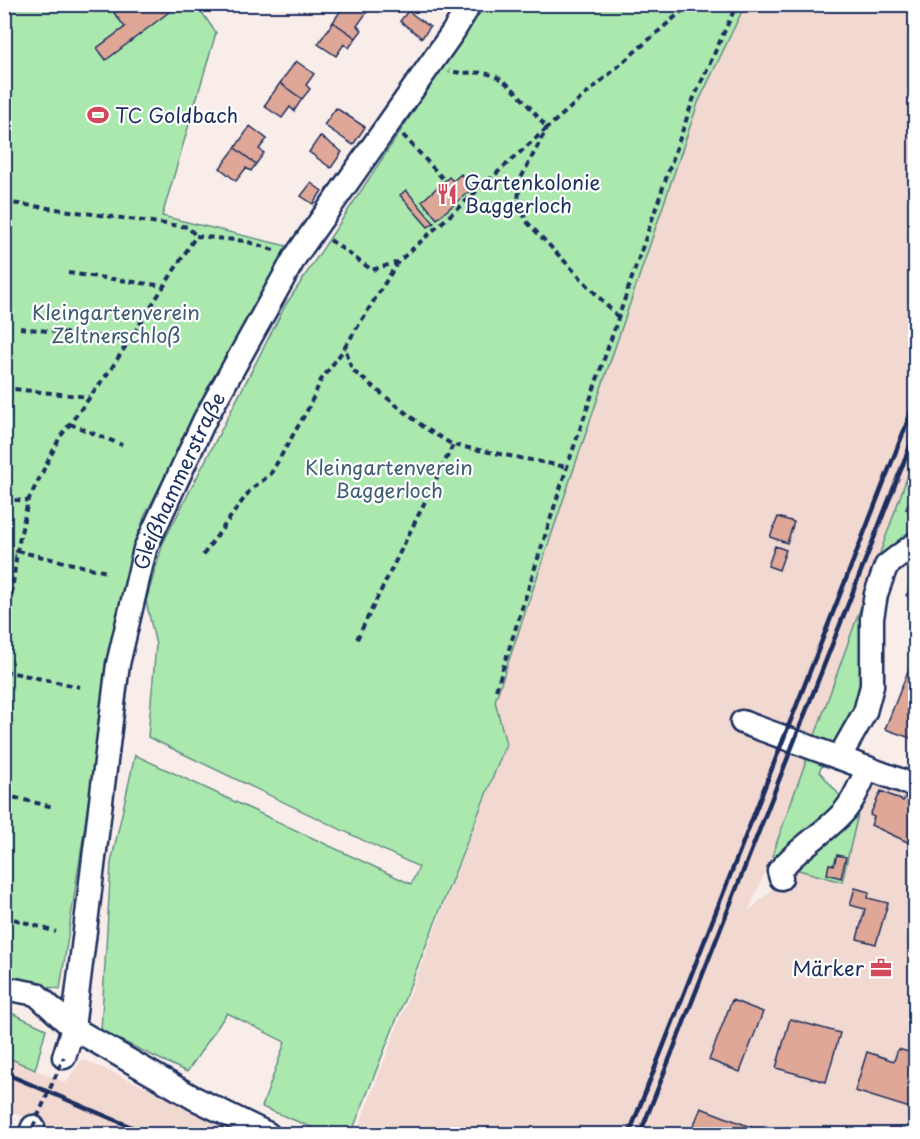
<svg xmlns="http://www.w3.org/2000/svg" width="920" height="1139" font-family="'Playpen Sans',sans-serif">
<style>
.built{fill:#f1d8d1}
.green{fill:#abe8ae;stroke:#638c86;stroke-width:1.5}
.building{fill:#dfa797;stroke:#1b2f5e;stroke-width:1.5}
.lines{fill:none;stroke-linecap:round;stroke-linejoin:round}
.minor-casing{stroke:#1b2f5e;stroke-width:27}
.path{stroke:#1b2f5e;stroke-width:4;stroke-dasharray:6 4.5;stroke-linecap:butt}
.minor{stroke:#fff;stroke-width:22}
.rail{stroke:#1b2f5e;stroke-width:4.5}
.path-bridge{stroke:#1b2f5e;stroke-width:4;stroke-dasharray:6 4.5;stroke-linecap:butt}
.labels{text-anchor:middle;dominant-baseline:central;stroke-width:4.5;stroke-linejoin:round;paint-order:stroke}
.poi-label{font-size:20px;fill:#1b2f5e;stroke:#fff;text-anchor:start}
.park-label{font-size:20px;fill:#3f5d72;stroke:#fff}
.street-label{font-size:20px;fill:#1b2f5e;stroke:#fff}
</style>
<rect width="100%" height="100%" fill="#f9edea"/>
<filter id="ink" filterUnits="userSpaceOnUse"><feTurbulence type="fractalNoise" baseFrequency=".0167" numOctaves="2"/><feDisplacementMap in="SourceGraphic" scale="12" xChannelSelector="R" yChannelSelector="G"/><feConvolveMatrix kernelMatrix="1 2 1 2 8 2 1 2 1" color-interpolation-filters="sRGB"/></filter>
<g filter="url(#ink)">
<path class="built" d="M745,5H915V455L772,856L748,912L860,806L878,780L915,794V1134H356L506,745L495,701L698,103Z
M4,1056L66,1083L82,1059L251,1134H66L5,1109Z"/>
<path class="green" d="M4,5H197L216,33L162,216L291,247L220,369L144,517L117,615L60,989L5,980Z
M478,5H745L698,103L495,701L506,744L351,1134H328L262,1107L285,1042L227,1013L187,1072L101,1031L111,863L135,755L411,884L419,867L148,737L156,645L146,601L163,543L285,306L442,68Z
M915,455V536L883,561L860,709L819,771L841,797L860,806L842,882L795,869L772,856Z
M5,1010L46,1029L35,1070L5,1056Z"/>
<path class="building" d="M125,4L174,5L171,7L173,9L106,60L97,48L125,27L114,13Z
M345,4H356L367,12L357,26L362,30L356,38L333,22Z
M408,11L430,27L422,38L400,21Z
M333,22L356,38L349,48L344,44L336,56L318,44Z
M296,61L314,74L306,85L310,89L302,99L280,83Z
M280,83L302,99L294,111L290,107L282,118L264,106Z
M336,108L365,127L353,145L324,125Z
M250,126L267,139L259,149L264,153L256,164L235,148Z
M320,136L342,152L331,168L309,152Z
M235,148L256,164L251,171L246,168L236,181L220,168Z
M461,174L473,188L437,219L422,201L449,177L453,181Z
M311,183L322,191L313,204L301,196Z
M406,190L434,223L428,227L400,195Z
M914,488L916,489V513L906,509Z
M778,517L794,522L787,543L770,537Z
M775,546L786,550L779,570L768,566Z
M916,582V603L906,595Z
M908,671L916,674V740L885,729Z
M881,791L903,801L907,795L916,799L913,806L916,807V846L871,825L874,817L870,815Z
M837,855L846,857L841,878L827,874L829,864L834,865Z
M855,888L869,892L868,898L888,903L876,944L857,939L865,909L850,905Z
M732,1000L763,1012L740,1072L709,1060Z
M790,1019L840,1033L826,1082L776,1068Z
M898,1049L916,1054V1110L855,1091L867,1052L894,1061Z
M701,1108L769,1134H690Z"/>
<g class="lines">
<defs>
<g id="minor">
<path d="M742,722L916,786"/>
<path d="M839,758L865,712L872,686V618L876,594L886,566L916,543"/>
<path d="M781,878L779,871C796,850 820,836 839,817C853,804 860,784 868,768"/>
<path d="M4,988L36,994L73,1028L194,1098L268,1134"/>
<path id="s1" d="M64,1057L73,1028L118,664L145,549L205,419L295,257L453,32L470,4"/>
<path d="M30,1134L33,1127"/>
</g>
</defs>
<use href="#minor" class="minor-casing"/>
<path class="path" d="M403,135L445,181
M4,202L188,227L196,236
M330,240L372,270L398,262L547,128C534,113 511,81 492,75C478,70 463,75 449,71
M398,262L345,347L352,370L425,428L453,445L567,467
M68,273L164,286
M618,317L526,221L518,199L521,178L547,128L690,4
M20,328L129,340
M4,388L89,397
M70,424L122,445
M4,499L28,501
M17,551L107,572
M203,555L251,489L270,475L308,409L321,380L345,348
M4,556H16
M357,639L453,445
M4,657L17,551L28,501L60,437L111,369L196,236L245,241L277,251
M4,671L80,687
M496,690L567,467L693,100L737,4
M4,795L53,807
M4,916L56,932"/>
<use href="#minor" class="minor"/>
<path class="rail" d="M4,1073L148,1134
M629,1134L916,400
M640,1134L916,431"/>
<path class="path-bridge" d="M33,1127L64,1057"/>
</g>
</g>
<defs>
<symbol id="stadium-bare" viewBox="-9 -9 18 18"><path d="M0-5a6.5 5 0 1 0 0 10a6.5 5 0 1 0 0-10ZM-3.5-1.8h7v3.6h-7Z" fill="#d1495b" stroke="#fff" stroke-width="2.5" paint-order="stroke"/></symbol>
<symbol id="restaurant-bare" viewBox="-9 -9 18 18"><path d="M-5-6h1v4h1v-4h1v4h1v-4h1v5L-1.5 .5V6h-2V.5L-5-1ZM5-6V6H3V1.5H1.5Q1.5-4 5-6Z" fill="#d1495b" stroke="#fff" stroke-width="2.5" paint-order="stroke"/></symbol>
<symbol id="office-bare" viewBox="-9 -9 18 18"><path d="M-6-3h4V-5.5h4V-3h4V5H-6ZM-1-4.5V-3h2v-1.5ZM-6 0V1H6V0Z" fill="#d1495b" stroke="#fff" stroke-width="2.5" paint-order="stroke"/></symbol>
</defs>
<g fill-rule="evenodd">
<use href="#stadium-bare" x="83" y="100" width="30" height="30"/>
<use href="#restaurant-bare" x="432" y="179" width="30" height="30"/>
<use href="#office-bare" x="866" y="953" width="30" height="30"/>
</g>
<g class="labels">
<g class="poi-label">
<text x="115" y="115">TC Goldbach</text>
<text x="464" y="182">Gartenkolonie<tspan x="464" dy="23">Baggerloch</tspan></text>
<text x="864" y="968" text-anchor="end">Märker</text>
</g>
<g class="park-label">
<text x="116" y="312">Kleingartenverein<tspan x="116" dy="23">Zeltnerschloß</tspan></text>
<text x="389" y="467">Kleingartenverein<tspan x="389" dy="23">Baggerloch</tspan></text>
</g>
<g class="street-label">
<text stroke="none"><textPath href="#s1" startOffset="591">Gleißhammerstraße</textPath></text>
</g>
</g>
<rect width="920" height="1139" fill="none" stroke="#fff" stroke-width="24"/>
<rect x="12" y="12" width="896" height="1115" fill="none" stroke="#1b2f5e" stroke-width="2" filter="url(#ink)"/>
</svg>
